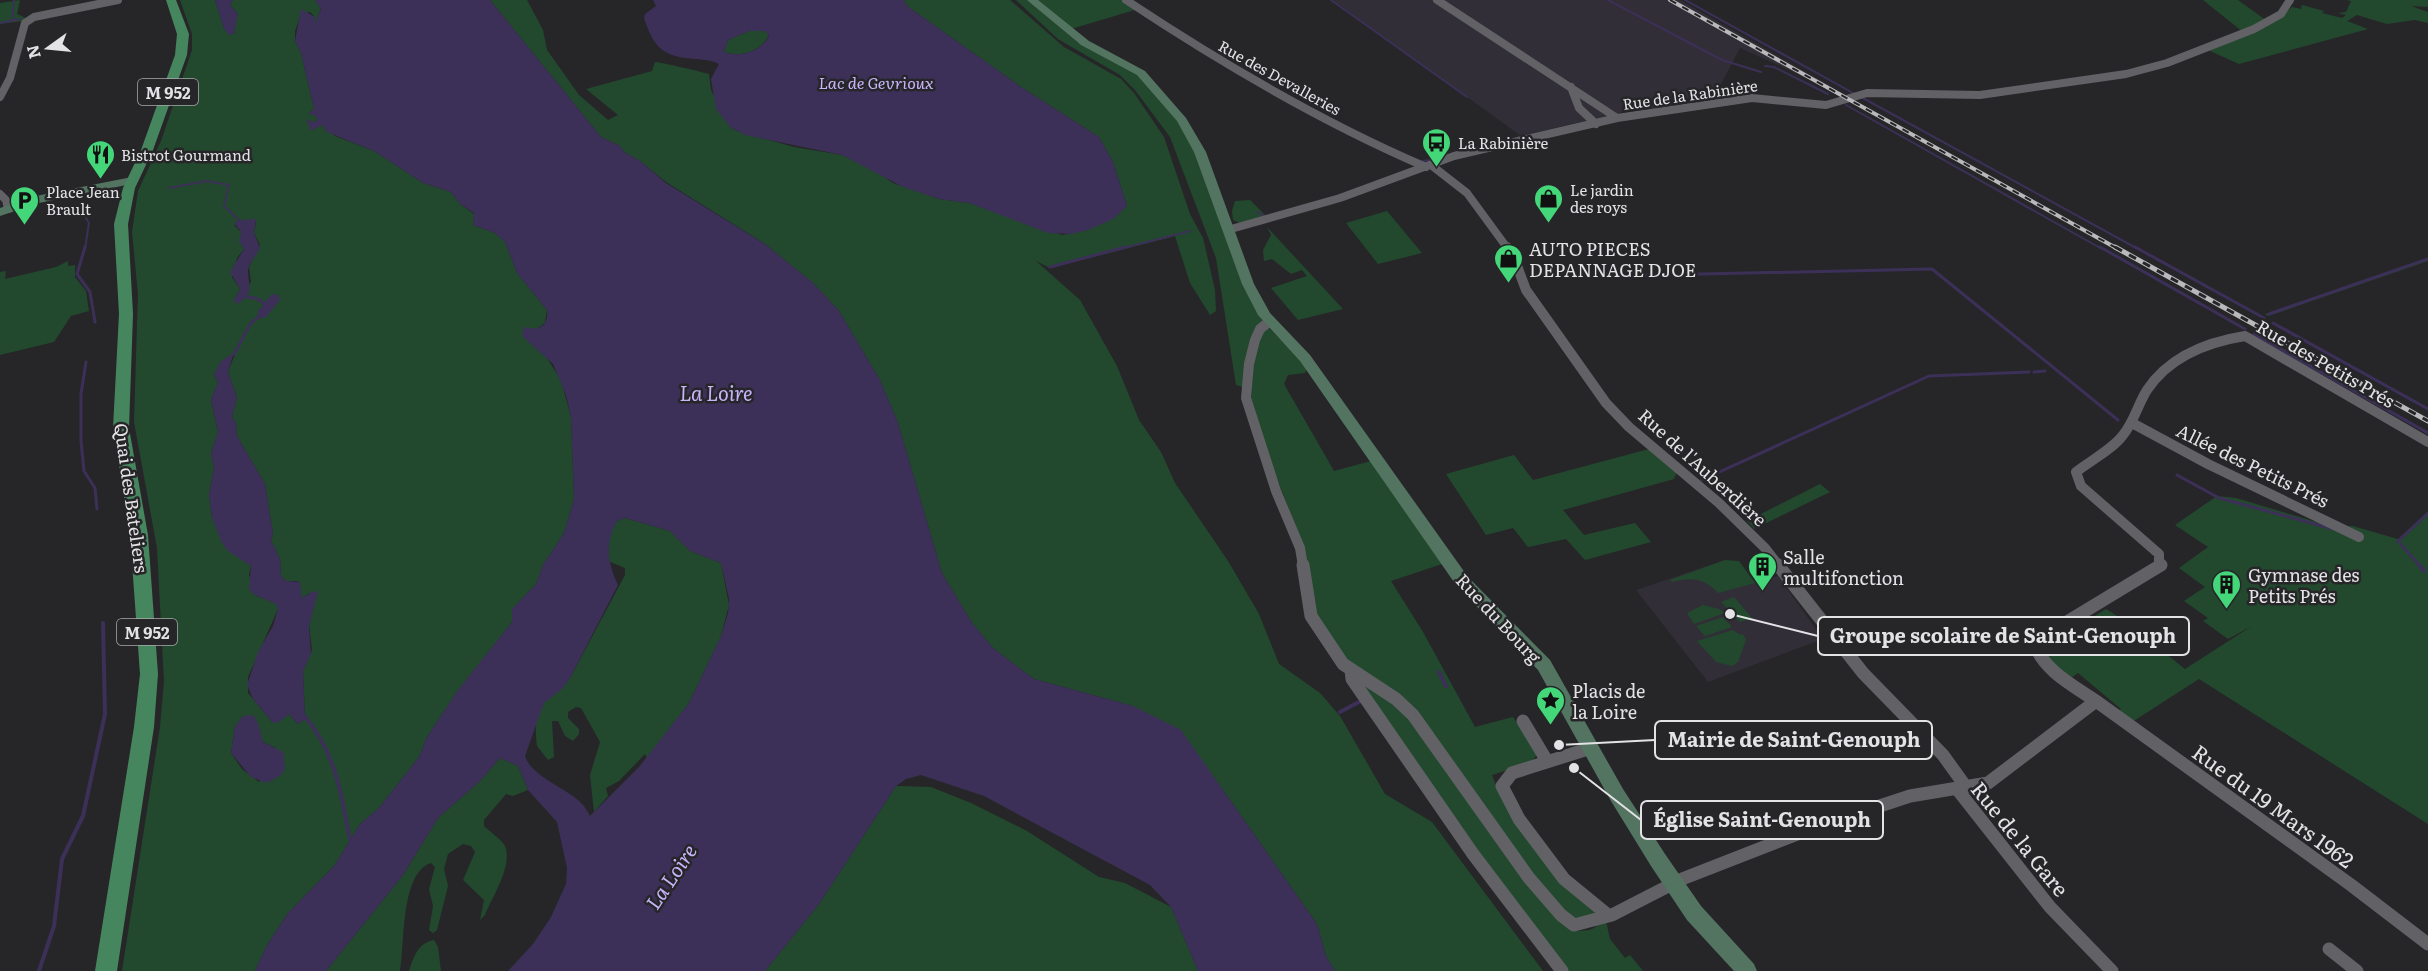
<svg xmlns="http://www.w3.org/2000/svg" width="2428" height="971" font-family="Literata,serif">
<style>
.built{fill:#312e37}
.green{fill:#22492e;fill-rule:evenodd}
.water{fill:#3c3058;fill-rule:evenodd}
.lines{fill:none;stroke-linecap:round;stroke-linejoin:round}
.stream-far2{stroke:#3c3058;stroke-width:2}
.stream-far1{stroke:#3c3058;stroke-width:3}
.stream{stroke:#3c3058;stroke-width:4}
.street-far2{stroke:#626166;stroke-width:8}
.street-far1{stroke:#626166;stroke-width:10}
.street{stroke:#626166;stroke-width:13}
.secondary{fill:#547462;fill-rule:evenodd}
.primary{fill:#46865f;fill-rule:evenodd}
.rail-far1-casing{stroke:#b9b9bc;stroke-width:4}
.rail-casing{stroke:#b9b9bc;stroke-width:5}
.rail-far1{stroke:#262629;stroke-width:2;stroke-dasharray:7;stroke-linecap:butt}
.rail{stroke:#262629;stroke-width:3;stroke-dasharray:8;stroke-linecap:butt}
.labels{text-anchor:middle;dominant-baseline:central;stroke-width:5;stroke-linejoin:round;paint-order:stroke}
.far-street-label{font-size:15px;fill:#e3e2e5;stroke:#262629}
.far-poi-label{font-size:15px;fill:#e3e2e5;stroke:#262629;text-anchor:start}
.far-water-label{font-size:16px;font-style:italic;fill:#c8b4fb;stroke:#262629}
.shield{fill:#262629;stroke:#aaaaad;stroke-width:1.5}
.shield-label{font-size:16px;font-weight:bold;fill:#e3e2e5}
.poi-label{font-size:18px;fill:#e3e2e5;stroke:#262629;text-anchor:start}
.street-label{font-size:18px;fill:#e3e2e5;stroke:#262629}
.water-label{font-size:20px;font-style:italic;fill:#c8b4fb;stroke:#262629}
.near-street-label{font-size:21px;fill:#e3e2e5;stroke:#262629}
.leader{fill:none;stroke:#e3e2e5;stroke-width:2}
.callout-dot{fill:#e3e2e5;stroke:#262629;stroke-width:2}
.callout{fill:#262629;stroke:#e3e2e5;stroke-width:2}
.callout-label{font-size:20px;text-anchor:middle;font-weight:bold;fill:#e3e2e5}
</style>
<rect width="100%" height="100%" fill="#262629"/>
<path class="built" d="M1333,0H1680L1851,98L1740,48L1720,86L1732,97L1623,112L1521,136Z
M1725,560L1756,582L1778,576L1823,639L1708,682L1636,590Z"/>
<path class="green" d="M20,0L17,14L30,20L0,24V3Z
M180,0H215L224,29L235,33L234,26L238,14L230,5L233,0H315L321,8L315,25V17L310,12L301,14L295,31V41L301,53L314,109L309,113L314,115L318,120L313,122L307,120L311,127L322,125L335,136L374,151L423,183L451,192L460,204L474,214L473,225L495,233L505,242L517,273L547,310L545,323L535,330L545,355L561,380L571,417L574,499L564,533L543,565L536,584L516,605L512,622L457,692L427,737L419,757L378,809L360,824L334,866L288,913L267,945L255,971H122L160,727L164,681L157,548L134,422L138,294L132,232L138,191L161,141L192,50V34ZM256,222L254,233L260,245L249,267L251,282L234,300L240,289L232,277L237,258L244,249L241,243V232L234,225ZM235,354L228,372L237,397L232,417L236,423L237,436L265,484L273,534L271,540L280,559L281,576L286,581H298L302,598L310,593L317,594L309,625L312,650L303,671L305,719L298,724L289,714L273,723L248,693V677L278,609L277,604L257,596L249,575L251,566L212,518L209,495L214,467L211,453L218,432L211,400L218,382L214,375ZM235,726L259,730L263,742L276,748L259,782L242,769L231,753Z
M490,0H527L543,30L547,50L579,95L608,120L618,115L586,89L652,71L655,62C660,62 702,72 709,74L711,90L730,127L737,131L794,147L842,155L876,171L893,183L939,199L969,203L1062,235L1088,230L1127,206L1113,162L1099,137L1021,87L907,6L904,0H1010L1064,47L1121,79L1134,93L1164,137L1190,214L1203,238L1215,290L1216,311L1210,315L1190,283L1175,236L1050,268L1036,261L1080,300L1117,366L1139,420L1161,452L1175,483L1228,561L1259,614L1279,664L1320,693L1340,716L1385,794L1432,822L1543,971H1335L1326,956L1317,924L1223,790L1133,706L1034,679L993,648L972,623L942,573L898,423L880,380L839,311L813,283L765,244L666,182L640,161L624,152L620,146L601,137Z
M1016,0H1028L1077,42L1136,73L1166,106L1192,140L1263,319L1243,387L1236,385L1216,258L1170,137L1135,90L1120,75L1058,39Z
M1037,0H1123L1138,9L1071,29Z
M2203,0H2238L2267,21L2243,32Z
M2345,0H2428V7L2411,6L2428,12V23L2415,20L2387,24L2357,15L2347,21L2368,29L2239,64L2208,50L2276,21L2292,7L2301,9L2302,5L2324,11L2322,13L2342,18L2346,15L2338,13L2346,12L2351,1Z
M749,31H765L769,34C763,51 740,58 724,52L728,40Z
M1250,200L1267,217L1240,223L1233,220L1232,211L1235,201Z
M1387,211L1422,253L1378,264L1346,223Z
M1267,227L1343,309L1298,320L1271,288L1307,276L1302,270L1291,274L1272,259L1264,261L1263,250L1271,235Z
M2428,258V261L2268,316L2265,314Z
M68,261V266L75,265V277L86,291L89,311L71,316L54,342L0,355V272L6,271L5,279L56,267Z
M1268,327L1307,367L1305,373L1288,375L1284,384L1334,471L1371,461L1442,564L1391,581L1423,632L1475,727L1513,717L1538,754L1531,762L1492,775L1497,788L1597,912L1596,917L1574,920L1561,911L1460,779L1414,712L1356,670L1315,619L1304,546L1265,449L1251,401L1255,340Z
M1649,449L1677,472L1674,479L1563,510L1584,535L1635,523L1651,542L1585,560L1566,539L1528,547L1513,528L1486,535L1446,474L1514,455L1533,480Z
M1820,484L1830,492L1754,529L1747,521Z
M2217,496L2236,498L2333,527L2353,526L2401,540L2428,514V824L2199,679L2132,722L2117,712L2121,709L2078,673L2071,678L2043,654L2042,649L2106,609L2125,621L2185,669L2252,626L2228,639L2203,621L2208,618L2184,601L2205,587L2179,568L2208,547L2175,525Z
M625,518L670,531L690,551L721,563L729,605L721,636L689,703L647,758L645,754L619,781L606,788L608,796L594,812L590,775L600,742L581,708L576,707L568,712V718L579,729V734L573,741L565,736L558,721H552L554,757L548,760L537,746C535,730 534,708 549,697C557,691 563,688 570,678L625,575V568L608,561L609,535L617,521Z
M1725,560L1739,561L1755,583L1718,593C1705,578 1691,577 1672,582L1670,580Z
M1734,597L1752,618L1740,622L1721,602Z
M1703,605L1719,609L1725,613L1694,624L1687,613Z
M1723,617L1732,627L1705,636L1696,626Z
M1733,630L1740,635L1743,634L1746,640L1738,662L1732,666L1716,662L1697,641Z
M1355,675L1394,700L1576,931L1590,930L1606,921L1610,939L1625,958L1630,955L1643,971H1566L1517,907Z
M500,758L518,766L528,790L513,796L506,794L484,820V826C490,832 501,839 505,846C513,866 492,897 485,915L480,920L484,900L463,880L475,852L471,846L463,844L448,854L444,869L448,886L437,930L433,933L429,930L433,906L429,889L435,867L431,863C400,873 405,945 400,971H326L403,875L438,818L480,781Z
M896,786L931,787L971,803L1027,831L1099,877L1125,883L1171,907L1198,971H765L819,904Z
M434,940L438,947L441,971H409C414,956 418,943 434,940Z"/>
<path class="water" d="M215,0H233L230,5L238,14L234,34L229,35L224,29Z
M315,0H490L601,137L620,146L624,152L640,161L666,183L765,244L813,283L839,311L880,380L898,423L942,573L972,623L993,648L1034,679L1133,706L1181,730L1317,924L1326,956L1335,971H1198L1171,907L1150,885L984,796L921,775L906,779L896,786L819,904L765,971H508L533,944L551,917L566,884L567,868L557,822L528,790L518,766L500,758L480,781L438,818L403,875L326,971H255L267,945L288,913L334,866L360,824L378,809L419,757L427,737L458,690L512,622V609L536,584L543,565L564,533L574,499L571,417L566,395L553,364L522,336L524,327C538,331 549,327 547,310L517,273L505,242L495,233L473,225L474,213L460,204L451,192L423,183L374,151L327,132L322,125L311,131L306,119L313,122L318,120L314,115L308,114L314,109L301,53L295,41L301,9L315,17V24L321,9ZM625,518L670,531L690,551L721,563L729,599L728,613L721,636L689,703L639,767L590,816C588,812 585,807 582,804C568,788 532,778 525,756L544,703L563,688L570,678L618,585C607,562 605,543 617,521Z
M653,0H904L907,6L1021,87L1099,137L1113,162L1127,206L1113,219L1088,230L1071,234L1048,233L969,203L939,199L903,187L842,155L745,135L730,127L716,109L711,79L719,64C712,60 704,60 696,59C664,57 654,49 644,18L645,14L656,6ZM749,31H765L769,35C763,51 740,58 724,52L728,40Z
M256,219L254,233L260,248C257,255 249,263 248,270C248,286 256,295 236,304L234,300L240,289L230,272L244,249L239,241L241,232L234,223L240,220Z
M272,294L278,295L280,300L266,317L257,319L258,311Z
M234,352L228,372L237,397L232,417L236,423L237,436L265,484L273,534L271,540L280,559L281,576L286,581L300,582L302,598L314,591L318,592L309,626L311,654L303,671L305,719L298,724L289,714L279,722L273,723L253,699L247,685L258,652L273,626L278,609L276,604L253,594L249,589L251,566L228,551L222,543L212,518L209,495L214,467L211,453L218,432L211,400L218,382L214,375L220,362Z
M253,715L258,723L263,742L283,752L285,768L281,775L267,783L251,777L231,753L235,726L243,716Z"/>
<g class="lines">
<path class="stream-far2" d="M1331,0L1467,97
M1608,0L1722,60L1761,72
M1685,0L1853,93
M12,21L14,0
M0,23L20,19
M1765,66L1774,67L1828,94
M1861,97L2138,249
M1846,105L2102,249
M1423,161L1430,160
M169,188L207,181L229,185L224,206L242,223
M81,210L89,223L85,249
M1257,212L1266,217
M1120,249L1190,231"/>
<path class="stream-far1" d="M85,247L77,274L90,292L95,322
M2100,247L2245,329
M2135,247L2264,318
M1050,267L1126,247
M1614,276L1932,269L2118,420
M244,296L258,299L265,304
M2269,314L2428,259
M2273,323L2428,409
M2254,334L2428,433
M234,354L251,323L260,316
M86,362L81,394V441L84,471L95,488L97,509
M2034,372L2045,371
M2177,475L2219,498L2333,529
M1702,480L1929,376L2029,372
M2420,566L2398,541L2428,513"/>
<path class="stream" d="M2419,565L2424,571
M1439,672L1446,686
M301,712C335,749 341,792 350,840
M1340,712L1359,702
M39,971L54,926L62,859L83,816L105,714L103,623"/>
<path class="street-far2" d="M1126,0C1221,63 1321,122 1426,167
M1437,0L1617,118
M1571,87L1579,108L1596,124
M0,97L10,78L25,23L34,17L118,0
M1431,165L1467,193L1508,249
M0,194L6,200L8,209
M1231,229L1340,198L1454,156L1617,118L1752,98L1826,105L1867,93L1980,95L2126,74L2167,63L2254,29L2281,14L2290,0"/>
<path class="street-far1" d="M1507,247L1513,255L1526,290L1606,403L1629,427L1719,503L1765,548L1779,566
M1270,321L1260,329L1255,340L1249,364L1246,398L1276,491L1300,548L1303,566
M2132,423L2208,464L2359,537
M2159,566V554L2081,486L2076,472C2090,461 2113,449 2123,435C2134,422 2138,404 2147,390C2169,357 2207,342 2245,336L2428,442"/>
<path class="street" d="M1303,565L1311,616L1343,664L1396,699L1413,715L1529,878L1561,915L1574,925L1612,915L1682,879L1813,828L1910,796L1988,783L2096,701C2074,686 2042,670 2034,642L2161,565
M1778,565L1863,673L1943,755L1966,787
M1351,670L1352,679L1473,854L1562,971
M2096,701L2351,885L2428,944
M1523,721L1547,761
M1591,748L1512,773L1502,786L1519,819L1564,879L1608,915
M1957,789L2050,907L2112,971
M2329,949L2357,971"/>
<path class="secondary" d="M1027,0H1038L1089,41L1145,71L1186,118L1206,152L1254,284L1270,313L1310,355L1468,577L1550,660L1623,789L1665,854L1701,906L1754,964L1757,971H1734L1687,920L1651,866L1611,801L1538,670L1456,585L1300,361L1258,315L1242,284L1194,152L1177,121L1137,75L1081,45Z
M132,177L136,179V183L39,203L0,216V208L36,196Z"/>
<path class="primary" d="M166,0H176L189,34L187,55L153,150L135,188L128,224L133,314L129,428L148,535L158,674L154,727L117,971H95L134,727L140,674L130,535L113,428L119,314L114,224L123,188L141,150L175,55L177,34Z"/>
<defs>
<path id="rail-far1" d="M1670,0L2118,249"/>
<path id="rail" d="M2115,247L2428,421"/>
</defs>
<use href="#rail-far1" class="rail-far1-casing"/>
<use href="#rail" class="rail-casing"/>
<use href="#rail-far1" class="rail-far1"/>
<use href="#rail" class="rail"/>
</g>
<defs>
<symbol id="bus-pin" viewBox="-11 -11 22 30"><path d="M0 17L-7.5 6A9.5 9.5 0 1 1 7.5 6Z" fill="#44d77a" stroke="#262629"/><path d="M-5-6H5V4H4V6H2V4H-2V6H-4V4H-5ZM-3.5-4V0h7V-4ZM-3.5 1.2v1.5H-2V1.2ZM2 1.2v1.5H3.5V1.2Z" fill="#111"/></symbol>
<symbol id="restaurant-pin" viewBox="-11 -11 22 30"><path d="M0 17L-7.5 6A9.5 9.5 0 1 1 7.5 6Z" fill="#44d77a" stroke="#262629"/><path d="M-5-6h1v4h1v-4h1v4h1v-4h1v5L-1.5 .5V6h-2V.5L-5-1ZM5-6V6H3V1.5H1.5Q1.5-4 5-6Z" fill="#111"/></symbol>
<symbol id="shop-pin" viewBox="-11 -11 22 30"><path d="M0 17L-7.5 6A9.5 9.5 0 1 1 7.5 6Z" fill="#44d77a" stroke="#262629"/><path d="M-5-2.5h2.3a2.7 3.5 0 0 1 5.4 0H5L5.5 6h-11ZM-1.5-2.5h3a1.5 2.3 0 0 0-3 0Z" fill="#111"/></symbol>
<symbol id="parking-pin" viewBox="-11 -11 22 30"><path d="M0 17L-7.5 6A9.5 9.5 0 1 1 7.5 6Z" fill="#44d77a" stroke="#262629"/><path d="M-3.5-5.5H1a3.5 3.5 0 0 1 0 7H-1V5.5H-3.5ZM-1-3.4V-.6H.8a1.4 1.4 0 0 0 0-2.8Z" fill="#111"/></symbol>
<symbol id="building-pin" viewBox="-11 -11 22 30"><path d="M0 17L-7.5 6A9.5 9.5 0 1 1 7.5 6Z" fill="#44d77a" stroke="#262629"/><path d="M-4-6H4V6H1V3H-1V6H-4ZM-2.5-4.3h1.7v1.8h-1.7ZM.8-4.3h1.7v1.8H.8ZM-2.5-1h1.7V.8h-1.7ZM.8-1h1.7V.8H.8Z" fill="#111"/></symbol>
<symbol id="sight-pin" viewBox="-11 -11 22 30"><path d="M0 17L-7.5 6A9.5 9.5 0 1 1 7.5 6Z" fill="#44d77a" stroke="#262629"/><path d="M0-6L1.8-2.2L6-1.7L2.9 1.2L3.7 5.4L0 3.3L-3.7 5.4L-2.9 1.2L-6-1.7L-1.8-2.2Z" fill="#111"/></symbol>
</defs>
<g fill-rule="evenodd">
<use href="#bus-pin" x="1420" y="126" width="33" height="45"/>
<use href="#restaurant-pin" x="84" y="138" width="33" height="45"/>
<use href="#shop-pin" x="1532" y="182" width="33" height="45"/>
<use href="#parking-pin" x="8" y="184" width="33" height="45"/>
<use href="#shop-pin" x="1492" y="242" width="33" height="45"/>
<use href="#building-pin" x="1746" y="550" width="33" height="45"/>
<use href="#building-pin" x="2210" y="568" width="33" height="45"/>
<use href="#sight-pin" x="1534" y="684" width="33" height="45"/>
</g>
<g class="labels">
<g class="far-street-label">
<text transform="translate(1280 77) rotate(29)">Rue des Devalleries</text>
<text transform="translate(1690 94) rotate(-8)">Rue de la Rabinière</text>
</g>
<g class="far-poi-label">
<text x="1458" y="142">La Rabinière</text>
<text x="121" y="154">Bistrot Gourmand</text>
<text x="1570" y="189">Le jardin<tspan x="1570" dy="17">des roys</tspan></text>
<text x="46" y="191">Place Jean<tspan x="46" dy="17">Brault</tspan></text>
</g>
<g class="far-water-label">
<text x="876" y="82">Lac de Gevrioux</text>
</g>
<g class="shield">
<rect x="138" y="79" width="60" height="26" rx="4.5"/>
<rect x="117" y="619" width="60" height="26" rx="4.5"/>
</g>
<g class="shield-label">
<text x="168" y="92">M 952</text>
<text x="147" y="632">M 952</text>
</g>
<g class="poi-label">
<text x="1529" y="248">AUTO PIECES<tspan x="1529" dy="21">DEPANNAGE DJOE</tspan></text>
<text x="1783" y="556">Salle<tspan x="1783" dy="21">multifonction</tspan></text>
<text x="2248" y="574">Gymnase des<tspan x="2248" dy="21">Petits Prés</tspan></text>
<text x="1572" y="690">Placis de<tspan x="1572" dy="21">la Loire</tspan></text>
</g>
<g class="street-label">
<text transform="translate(2326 363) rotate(30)">Rue des Petits Prés</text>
<text transform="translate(2253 465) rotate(26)">Allée des Petits Prés</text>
<text transform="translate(1703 467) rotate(42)">Rue de l'Auberdière</text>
<text transform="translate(132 498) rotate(82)">Quai des Bateliers</text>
<text transform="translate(1499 618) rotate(47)">Rue du Bourg</text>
</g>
<g class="water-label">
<text x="716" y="392">La Loire</text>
<text transform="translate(670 876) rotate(-56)">La Loire</text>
</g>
<g class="near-street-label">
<text transform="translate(2274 805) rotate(36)">Rue du 19 Mars 1962</text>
<text transform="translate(2021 838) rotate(51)">Rue de la Gare</text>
</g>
</g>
<path class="leader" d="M1730 614L1818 636M1559 745L1655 740M1574 768L1641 820"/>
<g class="callout-dot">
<circle cx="1730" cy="614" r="6"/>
<circle cx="1559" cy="745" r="6"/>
<circle cx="1574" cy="768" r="6"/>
</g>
<g class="callout">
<rect x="1818" y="617" width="371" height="38" rx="6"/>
<rect x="1655" y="721" width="277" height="38" rx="6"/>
<rect x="1641" y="801" width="242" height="38" rx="6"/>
</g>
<g class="callout-label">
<text x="2003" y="643">Groupe scolaire de Saint-Genouph</text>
<text x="1794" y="747">Mairie de Saint-Genouph</text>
<text x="1762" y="827">Église Saint-Genouph</text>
</g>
<g transform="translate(48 48) rotate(255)" stroke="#262629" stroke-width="4.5" paint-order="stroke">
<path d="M0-4.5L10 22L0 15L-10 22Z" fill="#e3e2e5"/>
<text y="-9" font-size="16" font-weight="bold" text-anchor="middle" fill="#e3e2e5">N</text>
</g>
</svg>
